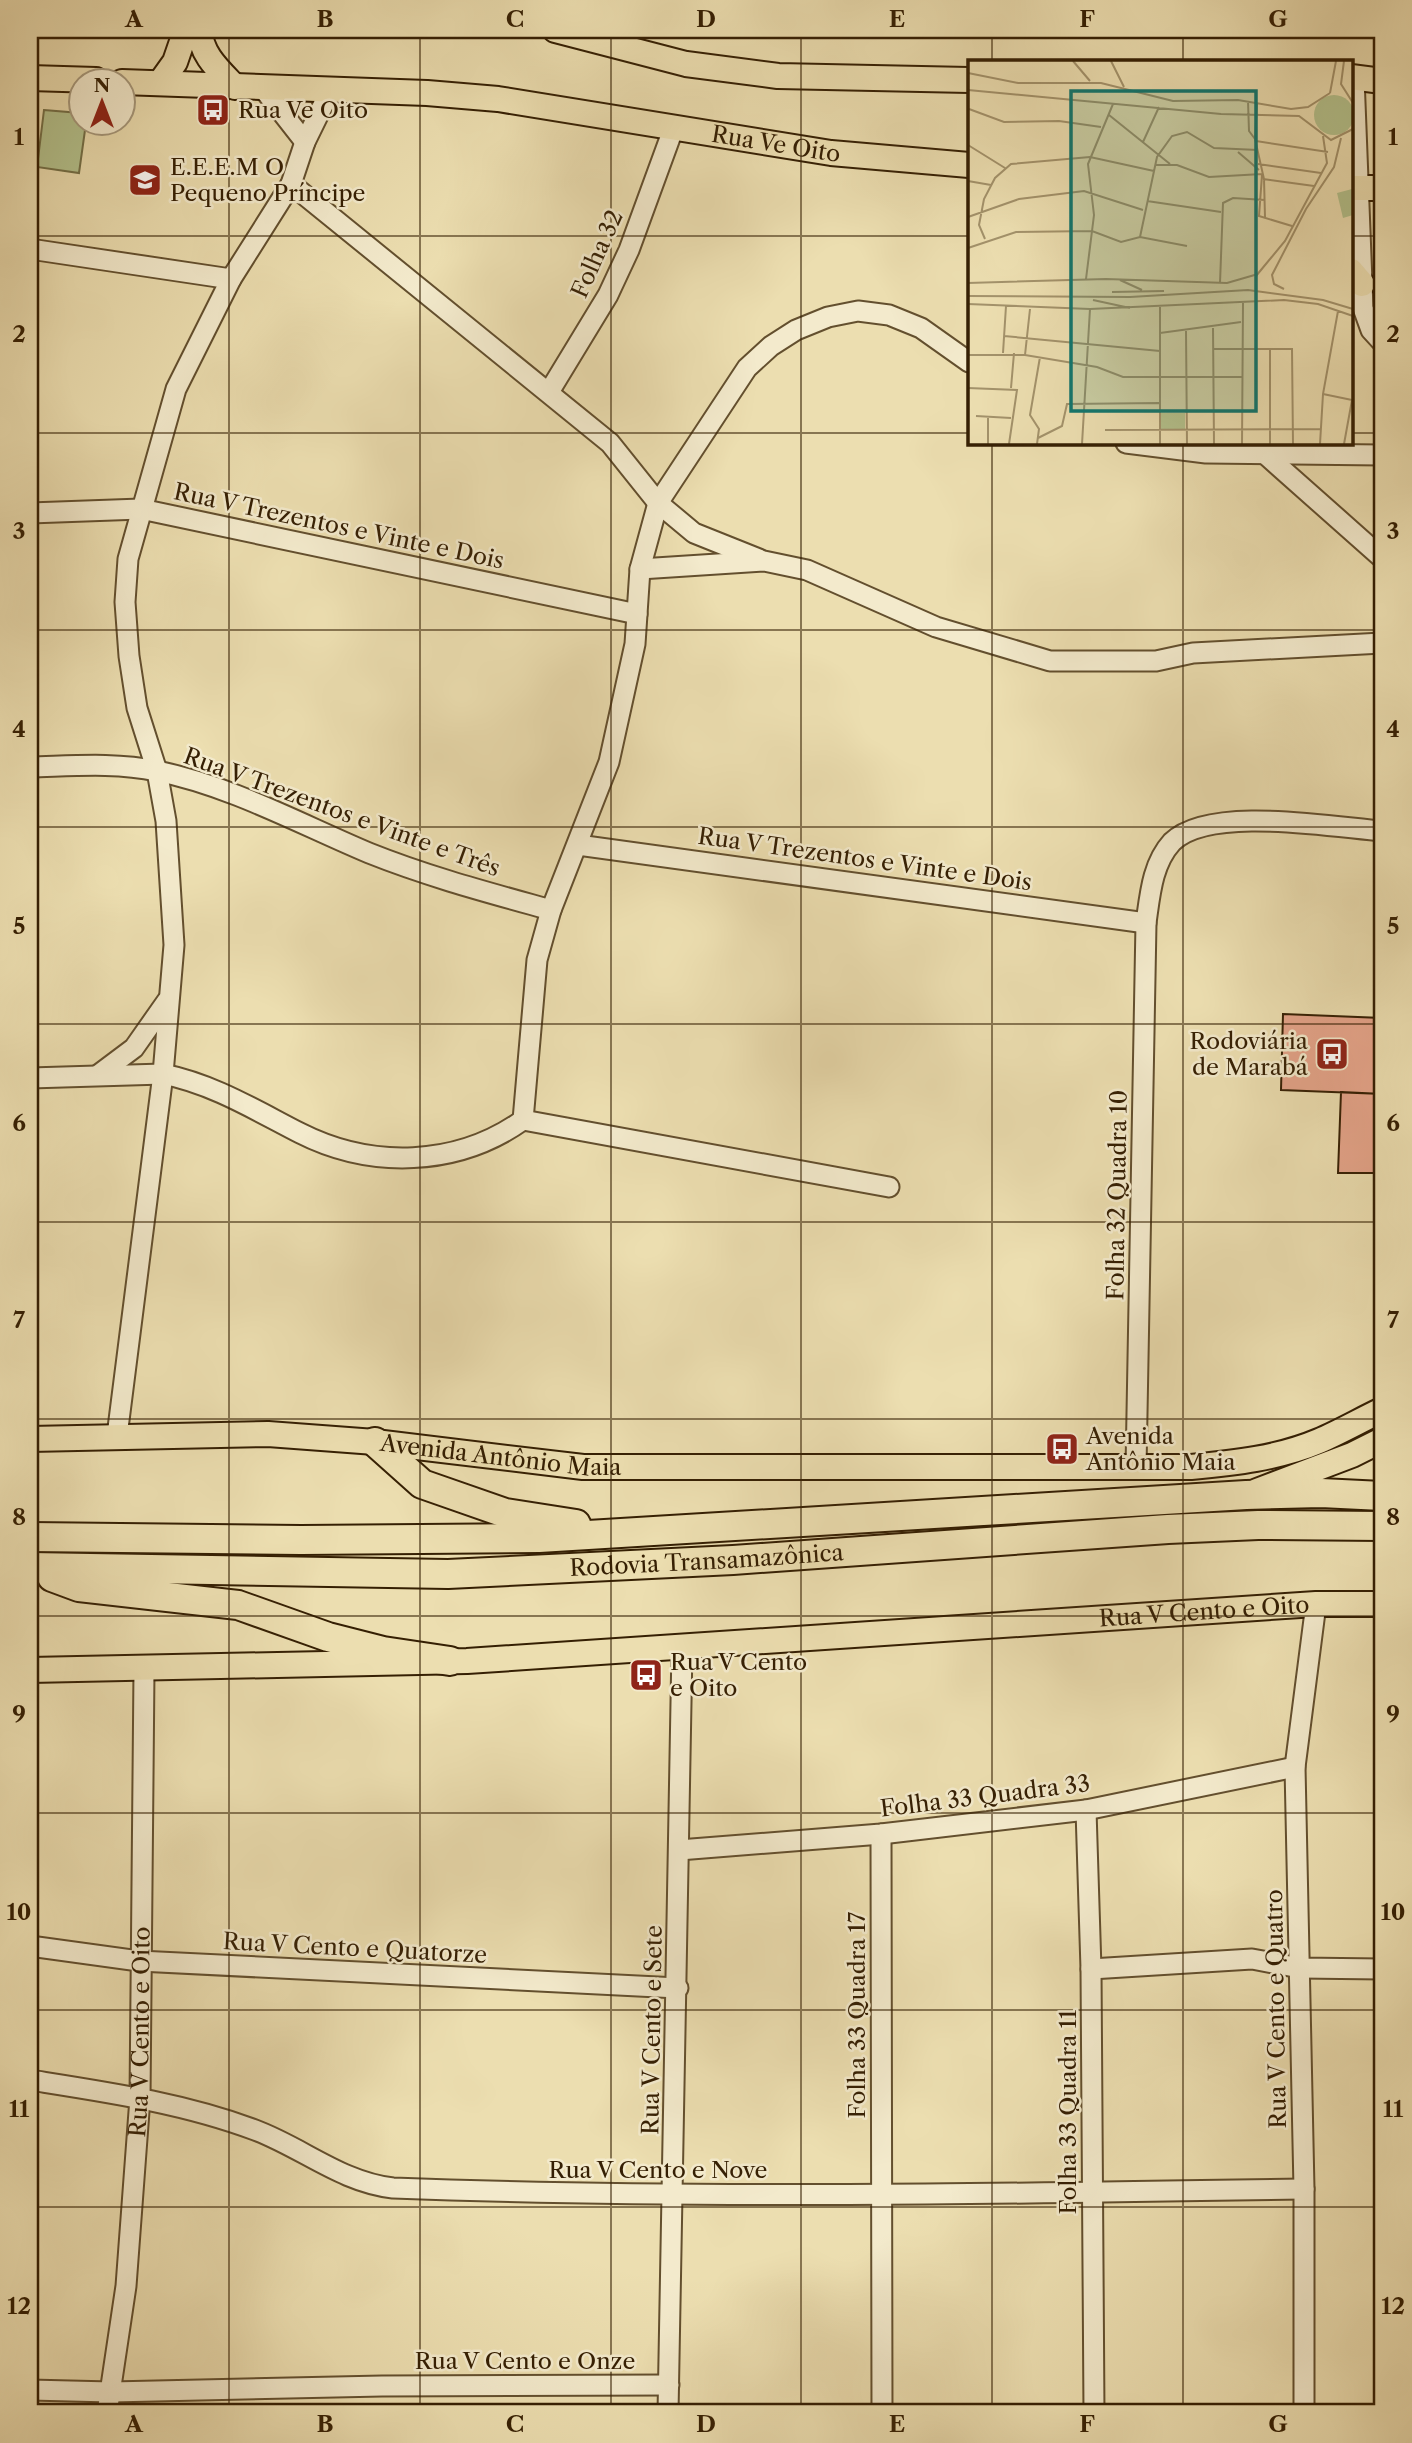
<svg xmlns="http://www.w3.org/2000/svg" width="1412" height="2443" font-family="'Libre Caslon Text',serif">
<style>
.pitch{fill:#b4c28d;stroke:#747048;stroke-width:2}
.building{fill:#e5a48a;stroke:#351f03;stroke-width:2}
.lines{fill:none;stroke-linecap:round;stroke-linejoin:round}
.minor-casing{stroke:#634f2e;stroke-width:23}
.major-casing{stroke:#351f03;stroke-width:28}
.highway-casing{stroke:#351f03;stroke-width:32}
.minor{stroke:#f3eacc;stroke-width:19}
.major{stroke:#ecdeb0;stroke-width:24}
.highway{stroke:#ecdeb0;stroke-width:28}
.grid{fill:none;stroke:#351f03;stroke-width:2;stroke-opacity:0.55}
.labels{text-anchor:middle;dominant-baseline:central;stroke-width:5;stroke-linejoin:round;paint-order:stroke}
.poi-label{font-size:23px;fill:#351f03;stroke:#f3eacc;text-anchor:start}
.street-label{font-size:23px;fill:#351f03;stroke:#f3eacc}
.inset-road{fill:none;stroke:#a3926b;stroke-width:2}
.view{fill:#0f766e;fill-opacity:0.15;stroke:#0f766e;stroke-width:3.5}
.inset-edge{fill:none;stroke:#351f03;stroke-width:3.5}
.neatline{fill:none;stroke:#351f03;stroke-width:2.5}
.grid-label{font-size:23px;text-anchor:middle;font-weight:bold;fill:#351f03}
</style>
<rect width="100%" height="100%" fill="#ecdeb0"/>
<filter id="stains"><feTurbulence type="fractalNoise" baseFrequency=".00286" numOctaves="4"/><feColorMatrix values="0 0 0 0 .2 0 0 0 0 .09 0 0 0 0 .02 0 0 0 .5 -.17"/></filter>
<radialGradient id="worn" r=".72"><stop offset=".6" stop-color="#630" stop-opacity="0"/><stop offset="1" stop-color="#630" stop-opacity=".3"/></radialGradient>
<path class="pitch" d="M44,110L80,113V122L86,123L79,173L37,167Z"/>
<path class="building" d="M1283,1014L1382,1018V1094L1281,1090Z
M1341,1092L1382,1094V1173H1338Z"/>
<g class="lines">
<defs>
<g id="minor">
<path d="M1354,77L1363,308L1371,330L1382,342"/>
<path d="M262,87L305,142"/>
<path d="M291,184L610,443L658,503L694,533L759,559"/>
<path d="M30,249L231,279"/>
<path d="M549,392L608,295L629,250L674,127"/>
<path d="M1126,443L1206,453L1382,455"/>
<path d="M1266,455L1382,558"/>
<path d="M30,513L141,509L637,614"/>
<path d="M640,569L764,561L807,570L936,627L1050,661H1156L1193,653L1382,643"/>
<path d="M30,767C72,766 115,762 157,771C231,786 300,824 369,853C429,877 490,893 551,910"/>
<path d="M578,845L1146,923"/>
<path d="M98,1075L134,1048L167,1001"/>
<path d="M30,1078L163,1074C213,1084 255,1110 300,1133C371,1169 457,1167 523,1120L889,1187"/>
<path d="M523,1120L537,960L551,910L609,762L635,644L640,569L658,503L747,368L771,346L796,330L828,317L858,311L889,315L921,328L969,362"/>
<path d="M117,1436L163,1074L174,945L166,821L157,771L137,708L129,656L125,602L128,559L176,389L231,279L291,184L305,142L331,89"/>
<path d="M1136,1468L1146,923C1150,895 1152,864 1172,842C1209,805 1332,827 1382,831"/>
<path d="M1086,1810L1091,1969L1094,2413"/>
<path d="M881,1834L882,2413"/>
<path d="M679,1850L881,1834L1086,1810L1295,1767"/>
<path d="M30,1946L139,1961L678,1988"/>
<path d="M1091,1969L1252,1959L1300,1968L1382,1969"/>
<path d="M30,2080C106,2092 183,2103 255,2130C303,2148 341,2182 393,2188C697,2199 1000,2194 1304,2189"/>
<path d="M30,2390L111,2392L382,2386L669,2385"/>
<path id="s1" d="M107,2413L126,2286L140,2098L144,1670"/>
<path d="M668,2413L682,1648"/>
<path d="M1304,2413V2189L1295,1767L1316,1604"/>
</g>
<g id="major">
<path d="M200,30C200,54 220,71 235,87"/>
<path d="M555,30L686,64L778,76L969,80"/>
<path d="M1351,77L1382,81"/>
<path d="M30,78L96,80"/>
<path id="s2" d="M122,82L427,93L498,99L831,153L969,165"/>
<path d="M160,83L175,62L186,30"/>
<path d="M1351,188H1382"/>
<path d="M1351,271L1362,284"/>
<path id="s3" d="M30,1439L268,1434L375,1442L583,1467H1191C1234,1463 1279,1458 1319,1441C1340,1432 1361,1420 1382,1410"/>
<path d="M1257,1491L1352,1455L1382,1440"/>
<path id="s4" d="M30,1670L467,1661L1316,1604H1382"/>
</g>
<g id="highway">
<path d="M375,1442L422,1484L505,1513L576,1524"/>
<path d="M30,1537L301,1540L539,1538L1246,1495L1321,1493L1382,1496"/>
<path id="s5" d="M30,1567L448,1574L733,1560L1168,1529L1258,1525L1382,1526"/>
<path d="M52,1577L79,1587L238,1605L328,1637L383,1651L450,1661"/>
</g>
</defs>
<use href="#minor" class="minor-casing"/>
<use href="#major" class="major-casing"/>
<use href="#highway" class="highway-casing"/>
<use href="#minor" class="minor"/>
<use href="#major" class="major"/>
<use href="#highway" class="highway"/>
</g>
<path class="grid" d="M229,30V2413M420,30V2413M611,30V2413M801,30V2413M992,30V61M1183,30V61M30,236H969M1351,236H1382M30,433H969M1351,433H1382M992,443V2413M1183,443V2413M30,630H1382M30,827H1382M30,1024H1382M30,1222H1382M30,1419H1382M30,1616H1382M30,1813H1382M30,2010H1382M30,2207H1382"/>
<defs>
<symbol id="bus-square" viewBox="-11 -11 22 22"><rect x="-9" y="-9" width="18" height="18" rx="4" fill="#8f2418" stroke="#f3eacc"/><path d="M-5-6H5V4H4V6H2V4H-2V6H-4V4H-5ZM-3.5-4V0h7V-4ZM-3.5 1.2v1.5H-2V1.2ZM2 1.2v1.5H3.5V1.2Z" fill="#fff"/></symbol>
<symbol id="school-square" viewBox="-11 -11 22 22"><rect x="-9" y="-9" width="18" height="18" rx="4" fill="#8f2418" stroke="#f3eacc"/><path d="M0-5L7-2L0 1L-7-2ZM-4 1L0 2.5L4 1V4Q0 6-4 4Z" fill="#fff"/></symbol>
</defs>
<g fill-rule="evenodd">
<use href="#bus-square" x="194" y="91" width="38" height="38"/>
<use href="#school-square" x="126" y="161" width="38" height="38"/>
<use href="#bus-square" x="1313" y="1035" width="38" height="38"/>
<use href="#bus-square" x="1043" y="1430" width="38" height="38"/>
<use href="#bus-square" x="627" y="1656" width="38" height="38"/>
</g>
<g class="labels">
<g class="poi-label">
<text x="238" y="110">Rua Ve Oito</text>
<text x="170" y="167">E.E.E.M O<tspan x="170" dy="26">Pequeno Príncipe</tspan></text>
<text x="1308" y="1041" text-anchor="end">Rodoviária<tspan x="1308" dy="26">de Marabá</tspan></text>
<text x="1086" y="1436">Avenida<tspan x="1086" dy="26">Antônio Maia</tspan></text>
<text x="670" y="1662">Rua V Cento<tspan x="670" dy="26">e Oito</tspan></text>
</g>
<g class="street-label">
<text stroke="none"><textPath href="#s2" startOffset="658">Rua Ve Oito</textPath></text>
<text transform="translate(597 254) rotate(-66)">Folha 32</text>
<text transform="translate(339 526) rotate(12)">Rua V Trezentos e Vinte e Dois</text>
<text transform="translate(342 812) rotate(20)">Rua V Trezentos e Vinte e Três</text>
<text transform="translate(865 859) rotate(8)">Rua V Trezentos e Vinte e Dois</text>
<text transform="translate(1117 1195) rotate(-89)">Folha 32 Quadra 10</text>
<text stroke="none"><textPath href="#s3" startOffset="472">Avenida Antônio Maia</textPath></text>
<text stroke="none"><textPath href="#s5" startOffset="677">Rodovia Transamazônica</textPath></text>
<text stroke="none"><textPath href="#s4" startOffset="1176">Rua V Cento e Oito</textPath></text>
<text transform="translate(985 1796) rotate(-7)">Folha 33 Quadra 33</text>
<text transform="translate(355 1948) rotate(3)">Rua V Cento e Quatorze</text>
<text transform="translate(1276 2009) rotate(-91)">Rua V Cento e Quatro</text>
<text transform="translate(857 2015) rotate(-90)">Folha 33 Quadra 17</text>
<text transform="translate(652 2030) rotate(-89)">Rua V Cento e Sete</text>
<text stroke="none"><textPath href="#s1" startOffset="383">Rua V Cento e Oito</textPath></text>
<text transform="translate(1068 2112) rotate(-90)">Folha 33 Quadra 11</text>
<text x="658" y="2170">Rua V Cento e Nove</text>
<text x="525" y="2361">Rua V Cento e Onze</text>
</g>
</g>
<g transform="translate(968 60)">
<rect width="385" height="385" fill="#ecdeb0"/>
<path d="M346 55a20 20 0 1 1 40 0a20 20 0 1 1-40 0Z" fill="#b4c28d"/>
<path d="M193,353H217V369H193Z" fill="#b4c28d"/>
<path d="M384,129L385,155L375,158L369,133Z" fill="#b4c28d"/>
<path class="inset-road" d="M105,1L122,21M143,1L156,27M376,1L373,24L385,43M0,13L50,23H133L205,41L270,40L323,49L340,47L362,33M0,30L253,54L331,56L363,80L385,69M362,33L368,1M280,41L281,71L287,79M289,44L287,79L296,119L297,157M1,49L36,62L91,61L133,67M141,55L202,104M288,81L360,92M175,82L191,47M0,85L37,108M270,92L291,110M290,104L353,113M187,105H209L241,117L294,114M294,115L291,156L324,166M295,119L346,126M0,121L23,125M179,141L253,152M0,157L51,139L116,131L175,150M172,177L189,97L204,76L219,72L246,88L290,90M17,179L11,165L16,139L27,118L43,104L122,97L186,111M0,188L48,172L124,171L153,182L172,177L219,186M288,216L317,181L359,103L355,76M118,219L126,155L120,104L145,44M152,220L174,230M0,223L138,219L259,223L290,214M252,223L255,143L265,138L297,140M316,229L306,224L304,215L338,149L366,107L373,78M144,232L196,231M0,236L162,237L280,230L355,240L385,249M125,240L162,248M0,244L122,249L316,240L350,244L385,256M245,268L246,384M218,271L219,384M192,273L273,262M36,276L192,291M246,289H324L325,384M35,293L38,246M0,295H57L129,307L155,317H274M57,295L62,249M0,328L49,330L41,384M43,328L46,293M355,334L384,340M8,356L43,358M20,356V384M137,370L353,369M70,378L94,366L99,344L191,343M69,384L71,369L62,355L72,297M114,384L122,249M192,384V247M274,384L275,243M302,384V289M352,384L355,334L370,251M376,384L384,340"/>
<path class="view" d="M103,31H288V351H103Z"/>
<rect width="385" height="385" class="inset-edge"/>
</g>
<rect width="1412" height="2443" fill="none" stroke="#ecdeb0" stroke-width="77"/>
<g transform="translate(102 102)"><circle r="33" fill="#f3eacc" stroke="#a7997c" stroke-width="2"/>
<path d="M0-5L12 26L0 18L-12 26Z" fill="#8f2418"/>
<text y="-10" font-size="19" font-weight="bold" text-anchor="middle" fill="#351f03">N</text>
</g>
<rect x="38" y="38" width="1336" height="2366" class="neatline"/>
<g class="grid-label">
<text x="134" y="27">A</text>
<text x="325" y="27">B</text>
<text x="515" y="27">C</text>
<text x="706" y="27">D</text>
<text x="897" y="27">E</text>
<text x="1087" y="27">F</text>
<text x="1278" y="27">G</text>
<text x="19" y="145">1</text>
<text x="1393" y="145">1</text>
<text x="19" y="342">2</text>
<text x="1393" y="342">2</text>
<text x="19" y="539">3</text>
<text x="1393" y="539">3</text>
<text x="19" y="737">4</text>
<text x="1393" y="737">4</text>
<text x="19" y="934">5</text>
<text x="1393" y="934">5</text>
<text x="19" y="1131">6</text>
<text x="1393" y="1131">6</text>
<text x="19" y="1328">7</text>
<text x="1393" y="1328">7</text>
<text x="19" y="1525">8</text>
<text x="1393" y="1525">8</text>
<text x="19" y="1722">9</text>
<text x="1393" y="1722">9</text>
<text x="19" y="1920">10</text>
<text x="1393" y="1920">10</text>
<text x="19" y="2117">11</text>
<text x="1393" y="2117">11</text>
<text x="19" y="2314">12</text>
<text x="1393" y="2314">12</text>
<text x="134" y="2432">A</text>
<text x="325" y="2432">B</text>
<text x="515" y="2432">C</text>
<text x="706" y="2432">D</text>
<text x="897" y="2432">E</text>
<text x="1087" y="2432">F</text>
<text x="1278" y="2432">G</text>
</g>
<rect width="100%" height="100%" filter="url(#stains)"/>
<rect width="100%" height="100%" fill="url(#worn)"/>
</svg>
